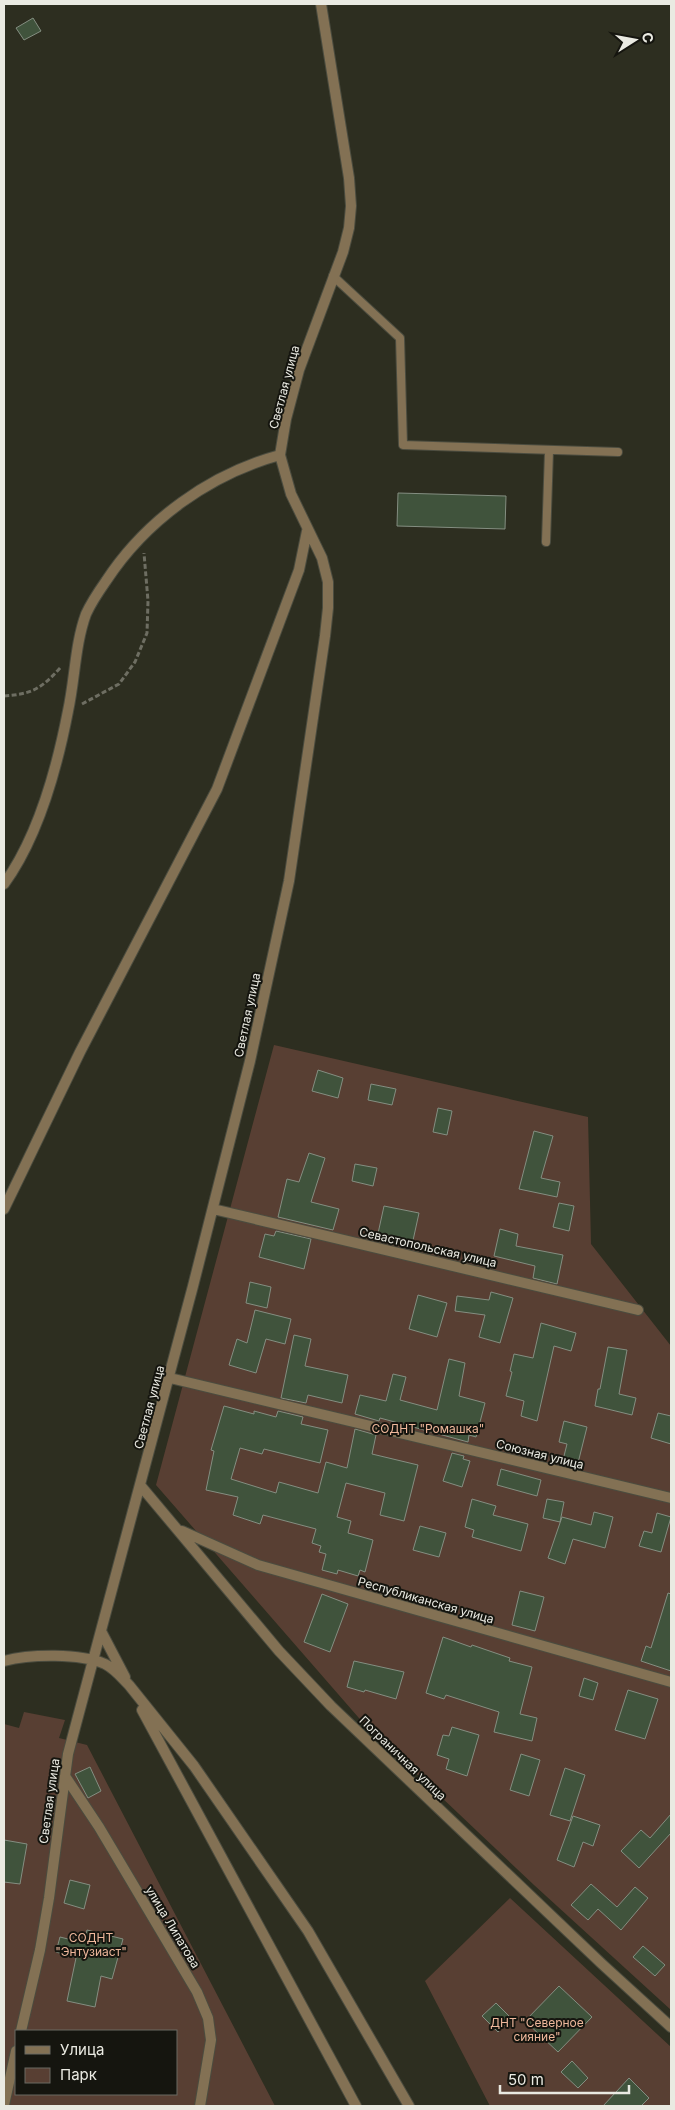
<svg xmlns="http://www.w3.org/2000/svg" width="675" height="2110" font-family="Inter,sans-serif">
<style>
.green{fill:#583f33;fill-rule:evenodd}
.building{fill:#40533c;stroke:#848e81}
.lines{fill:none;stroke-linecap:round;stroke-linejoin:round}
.service-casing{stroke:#4b4c3f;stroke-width:10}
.minor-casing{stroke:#4b4c3f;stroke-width:12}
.path{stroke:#6e6e62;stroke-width:3;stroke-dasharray:5 2.5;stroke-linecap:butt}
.service{stroke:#837154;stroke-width:8}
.minor{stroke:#837154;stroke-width:10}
.labels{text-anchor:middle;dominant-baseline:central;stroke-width:4;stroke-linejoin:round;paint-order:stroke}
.street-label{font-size:12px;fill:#eaeae2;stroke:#15150f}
.park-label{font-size:12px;fill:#efb89c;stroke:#15150f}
</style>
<rect width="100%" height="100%" fill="#2d2e20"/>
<path class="green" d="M274,1045L588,1117L591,1244L671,1346V2010L534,1885L365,1725L156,1485Z
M24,1712L65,1720L59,1738L87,1745L275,2106H4V1724L19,1728ZM16,2031H176V2094H16Z
M510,1898L671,2047V2106H490L425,1981Z"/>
<path class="building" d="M33,18L41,31L24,40L16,28Z
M398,493L506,496L505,529L397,526Z
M318,1070L343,1078L338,1098L312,1091Z
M371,1084L396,1089L392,1105L368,1100Z
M438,1108L452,1111L447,1135L433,1132Z
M534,1131L553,1136L541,1178L560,1182L557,1197L519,1189Z
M309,1153L325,1158L311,1202L339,1209L333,1230L278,1217L287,1179L299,1182Z
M355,1164L377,1168L373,1186L352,1181Z
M559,1203L574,1206L569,1231L553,1227Z
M384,1206L419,1213L412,1245L377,1238Z
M500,1229L518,1234L516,1246L563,1255L557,1284L533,1278L535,1266L494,1256Z
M276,1231L311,1239L304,1269L259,1257L265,1234L274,1236Z
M250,1282L271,1287L267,1308L246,1303Z
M491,1292L513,1298L500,1343L479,1337L485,1315L455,1311L457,1296L489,1300Z
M418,1295L447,1303L437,1337L409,1329Z
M255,1310L291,1319L285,1344L266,1339L256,1373L229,1365L237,1339L247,1343Z
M541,1323L576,1333L571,1351L554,1346L537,1421L521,1416L524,1401L506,1396L512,1372L510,1371L514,1354L533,1358Z
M294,1335L311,1339L305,1366L348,1375L342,1403L308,1395L306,1403L281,1398Z
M608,1347L627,1350L619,1394L636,1398L632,1415L595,1406L598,1389H600Z
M449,1359L465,1363L459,1396L485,1403L476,1437L469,1435L468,1442L380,1418L379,1421L355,1414L360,1395L386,1401L393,1374L406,1377L400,1400L437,1410Z
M224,1406L254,1414V1411L276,1417L278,1411L303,1417L301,1424L328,1430L320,1463L264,1449L262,1454L240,1448L231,1479L276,1493L279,1482L318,1493L326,1462L347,1468L355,1429L376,1435L372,1454L418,1465L404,1521L380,1515L385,1493L346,1483L337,1517L351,1521L348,1533L373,1540L365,1572L360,1570L358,1576L338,1570L337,1574L322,1570L326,1554L319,1552L321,1546L312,1543L316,1529L263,1515L260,1524L233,1515L238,1497L206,1490L214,1451L211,1450Z
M658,1413L671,1416V1444L651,1438Z
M564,1421L587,1427L578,1463L563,1460L567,1444L559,1442Z
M452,1453L464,1456L463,1459L470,1461L462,1487L443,1481Z
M501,1469L541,1480L537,1496L497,1485Z
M472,1499L496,1506L493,1515L528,1524L521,1551L472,1537L474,1530L465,1527Z
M547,1499L564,1502L560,1522L543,1518Z
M594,1512L613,1517L605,1548L573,1539L565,1564L548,1558L562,1517L591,1525Z
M657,1513L671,1517L661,1552L639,1546L644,1531L652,1533Z
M420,1526L446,1533L439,1557L413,1550Z
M520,1591L544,1597L535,1631L512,1625Z
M668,1593L671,1594V1671L641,1661L646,1646L651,1648Z
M322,1594L348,1604L330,1652L304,1642Z
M443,1637L471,1647L472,1645L510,1658L509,1661L532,1667L520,1714L537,1718L532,1741L494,1732L499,1712L446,1695L444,1699L426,1693Z
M354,1661L404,1672L396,1699L365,1690L364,1692L347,1687Z
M584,1678L598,1683L593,1700L579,1696Z
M628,1690L658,1699L645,1739L615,1730Z
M452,1727L479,1735L467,1776L446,1769L449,1759L437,1755L443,1735L449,1736Z
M521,1754L540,1760L529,1796L510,1790Z
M90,1767L101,1791L88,1798L75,1774Z
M565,1768L585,1775L570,1821L550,1815Z
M671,1814V1833L639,1868L621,1851L641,1830L650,1838Z
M573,1816L600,1825L593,1846L583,1842L574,1867L557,1860Z
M4,1840L27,1844L20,1884L4,1882Z
M70,1880L90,1885L84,1909L64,1903Z
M591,1884L617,1907L635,1887L648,1898L621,1930L598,1909L588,1920L571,1905Z
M87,1930L123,1939L112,1979L101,1976L95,2007L67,2001L76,1958L56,1952L60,1937L84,1943Z
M643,1946L665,1965L655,1976L633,1957Z
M559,1986L592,2017L558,2052L525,2021Z
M496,2003L511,2018L498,2032L482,2016Z
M572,2061L588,2078L578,2088L561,2072Z
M629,2078L649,2098L641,2106H603Z"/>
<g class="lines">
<defs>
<path id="service" d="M333,276L400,338L403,445L618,452
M546,542L549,451"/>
<path id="minor" d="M4,884C39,836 57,768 68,711C75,679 75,644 86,614C91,603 99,591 106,581C146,520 210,474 280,455
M4,1209L80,1052L217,789L299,570L307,531
M213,1209L638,1310
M170,1378L671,1498
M140,1485L279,1651L331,1706L602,1964L671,2027
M182,1531L258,1565L671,1682
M101,1631L125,1677
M4,1661C30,1654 80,1653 105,1664C115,1669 122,1678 129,1685L194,1766L308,1931L409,2106
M142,1710L356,2106
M65,1776L99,1827L197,1992L208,2018L211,2040L200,2106
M21,2031L40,1950L49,1898L68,1754L193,1286L250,1061L289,881L325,636L328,608V582L322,558L291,494L280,455L286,419L299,370L343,252L349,228L351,206L349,178L321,4
M4,2105L16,2051"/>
</defs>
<use href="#service" class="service-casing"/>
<use href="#minor" class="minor-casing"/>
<path class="path" d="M4,696C33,694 42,688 61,667
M82,704L119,684L135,662L147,633L148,601L144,553"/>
<use href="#service" class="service"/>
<use href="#minor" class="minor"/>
</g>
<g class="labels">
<g class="street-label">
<text transform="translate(284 387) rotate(-75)">Светлая улица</text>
<text transform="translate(247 1015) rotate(-78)">Светлая улица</text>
<text transform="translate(428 1247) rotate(13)">Севастопольская улица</text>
<text transform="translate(149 1407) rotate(-75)">Светлая улица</text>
<text transform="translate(540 1454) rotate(14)">Союзная улица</text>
<text transform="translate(426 1600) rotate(16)">Республиканская улица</text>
<text transform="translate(403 1758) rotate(44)">Пограничная улица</text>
<text transform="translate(49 1801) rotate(-82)">Светлая улица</text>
<text transform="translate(173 1927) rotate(59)">улица Липатова</text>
</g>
<g class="park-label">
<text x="428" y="1428">СОДНТ "Ромашка"</text>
<text x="91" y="1937">СОДНТ<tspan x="91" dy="14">"Энтузиаст"</tspan></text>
<text x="537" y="2022">ДНТ "Северное<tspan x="537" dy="14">сияние"</tspan></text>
</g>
</g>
<rect width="675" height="2110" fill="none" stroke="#eaeae2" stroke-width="10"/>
<rect x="15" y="2030" width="162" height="65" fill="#15150f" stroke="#6a6a63"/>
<rect x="25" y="2046" width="25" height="8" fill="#837154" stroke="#6a6a63"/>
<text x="60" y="2055" font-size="15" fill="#eaeae2">Улица</text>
<rect x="25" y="2068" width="25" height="15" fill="#583f33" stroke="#6a6a63"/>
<text x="60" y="2080" font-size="15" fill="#eaeae2">Парк</text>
<g transform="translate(635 40) rotate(79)" stroke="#15150f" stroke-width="4" paint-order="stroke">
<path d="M0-4L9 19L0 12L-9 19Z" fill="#eaeae2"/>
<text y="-8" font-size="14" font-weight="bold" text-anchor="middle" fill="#eaeae2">С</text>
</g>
<path d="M500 2085v8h129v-8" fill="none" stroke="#eaeae2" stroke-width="2.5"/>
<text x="508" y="2085" font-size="15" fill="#eaeae2" stroke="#15150f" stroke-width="4" paint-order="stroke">50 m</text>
</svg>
